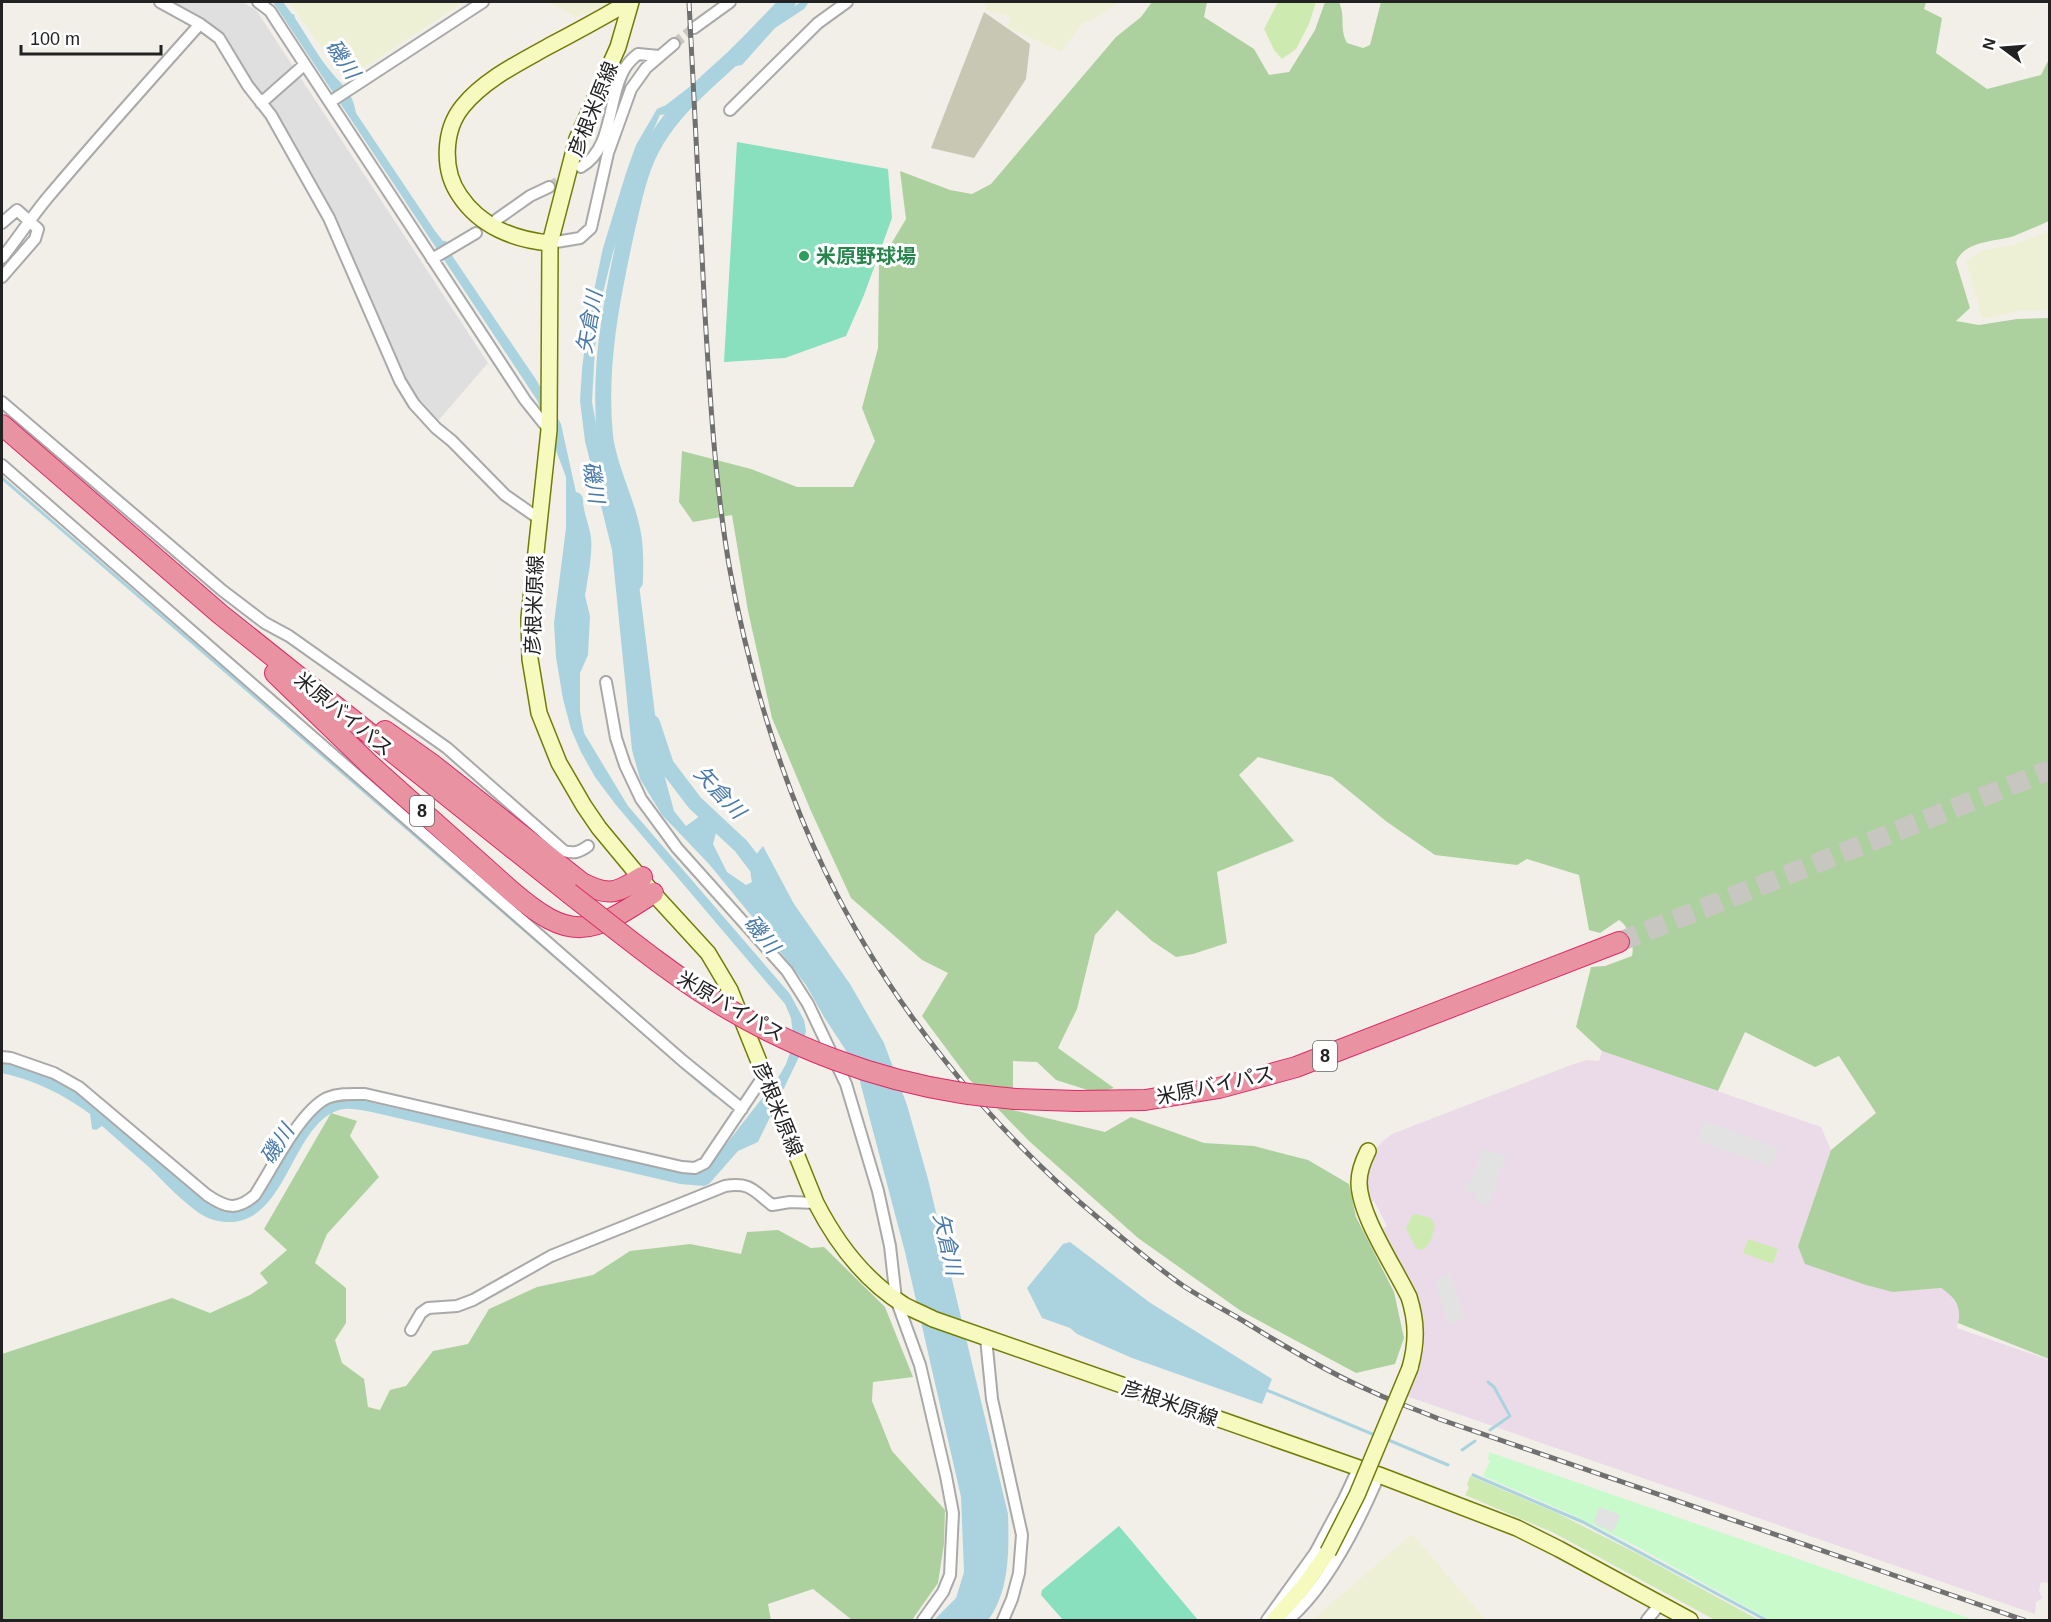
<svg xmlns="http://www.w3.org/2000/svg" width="2051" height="1622" font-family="Helvetica,'Noto Sans JP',sans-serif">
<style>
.residential{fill:#e0dfdf}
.industrial{fill:#ebdbe8}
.construction{fill:#c7c7b4}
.farmland{fill:#eef0d5}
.grass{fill:#cdebb0}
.forest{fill:#add19e}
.park{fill:#c8facc}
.pitch{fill:#88e0be}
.parking{fill:#e2e2e2}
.water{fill:#aad3df}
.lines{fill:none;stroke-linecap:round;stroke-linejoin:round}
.stream{stroke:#aad3df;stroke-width:3}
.river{stroke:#aad3df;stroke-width:16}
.street-tunnel{stroke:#c8c6c1;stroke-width:10;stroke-dasharray:10 5;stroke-linecap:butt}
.highway-tunnel{stroke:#c8c6c1;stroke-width:20;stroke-dasharray:20 10;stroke-linecap:butt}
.street-casing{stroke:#a9a9a9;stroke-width:14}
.secondary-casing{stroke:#707d05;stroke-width:18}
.highway-casing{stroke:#dc2a67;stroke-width:22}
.street{stroke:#fff;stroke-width:10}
.secondary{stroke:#f7fabf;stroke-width:15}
.highway{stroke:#e892a2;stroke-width:20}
.rail-casing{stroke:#707070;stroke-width:5}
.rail{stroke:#fff;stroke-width:3;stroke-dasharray:9;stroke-linecap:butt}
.secondary-bridge-casing{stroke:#707d05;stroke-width:18;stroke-linecap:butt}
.highway-bridge-casing{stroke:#dc2a67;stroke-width:22;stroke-linecap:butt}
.secondary-bridge{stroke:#f7fabf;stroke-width:15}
.highway-bridge{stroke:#e892a2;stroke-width:20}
.leisure-dot{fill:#2e9e5b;stroke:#fff;stroke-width:2}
.labels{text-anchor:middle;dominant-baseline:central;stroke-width:6;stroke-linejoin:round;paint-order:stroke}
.shield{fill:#fff;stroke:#646464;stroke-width:1.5}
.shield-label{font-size:18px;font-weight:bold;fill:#222}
.street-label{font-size:20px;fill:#222;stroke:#fff}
.leisure-label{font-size:20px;font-weight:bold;fill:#27864d;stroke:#fff;text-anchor:start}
.water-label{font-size:21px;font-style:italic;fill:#4a7aab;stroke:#fff}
</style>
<rect width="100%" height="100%" fill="#f2efe9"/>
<path class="residential" d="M168,2H242L256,10L488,363L437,422L415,399L403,380L329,209L220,34Z"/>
<path class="industrial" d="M1602,1051L1821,1127L1831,1150L1798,1246L1893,1292L1941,1288L1949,1293L1960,1309L1957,1328L2049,1360V1583L2041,1582L2039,1591L2042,1598L2036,1602L2035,1614L1406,1396L1424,1348L1422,1312L1409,1279L1382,1229L1387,1226L1374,1201L1371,1202L1367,1178L1374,1156L1371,1154L1384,1140L1392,1134L1571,1065L1587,1060L1599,1061Z"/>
<path class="construction" d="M984,12L1030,44L1026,79L974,158L931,148Z"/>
<path class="farmland" d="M289,2H464L345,80Z
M548,2H613L576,17Z
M985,2H1120L1094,19L1082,24L1061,52L1008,27L1009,16L986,10Z
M2049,231V310L2019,311L1982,319L1966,261L1984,250L2013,245Z
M1412,1534L1486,1620H1312Z"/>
<path class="grass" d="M1278,2H1316L1309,24L1296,49L1282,59L1274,50L1264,29Z
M1416,1214L1431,1218L1435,1226C1432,1235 1431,1247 1421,1250L1416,1248L1406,1229L1411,1217Z
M1748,1239L1778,1249L1773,1264L1743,1253Z
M1470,1476L1557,1513L1638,1554L1759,1620H1715L1554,1533L1465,1495L1469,1487L1467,1485Z"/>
<path class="forest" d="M1152,2H1207L1204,17L1254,49L1269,75L1289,72L1315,30L1325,2H1339C1346,18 1339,28 1347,43L1363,48L1370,45L1381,2H1926L1924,9L1942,18L1936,53L1987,89L2041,75L2049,59V221C2038,226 2026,231 2014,236C1996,242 1965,240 1956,262L1970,308L1956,321L1979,325L2017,319L2049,318V1359L1958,1323C1962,1307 1955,1297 1941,1288L1893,1292L1866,1285L1805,1264L1798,1246L1831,1150L1876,1113L1839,1056L1815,1067L1745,1032L1718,1091L1602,1051L1576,1027L1591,967L1605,966L1632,956C1635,945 1629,926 1619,920L1600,933L1589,930L1579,875L1527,859L1517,865L1435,855L1387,822L1332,777L1258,757L1239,775L1294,841L1217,872L1227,943L1193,954L1176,957L1152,941L1117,910L1095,935L1077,1009L1058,1048L1114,1088L1097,1093L1056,1080L1037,1062L1013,1061V1110L1105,1132L1131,1117L1204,1143L1254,1146L1308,1160L1349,1184L1356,1217L1394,1292L1404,1338L1395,1364L1356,1373L1241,1311L1138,1238L1029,1141L969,1079L922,1016L948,973L922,960L851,898L811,811L772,718L748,611L732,515L693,522L679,502L682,451L751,469L797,487H853L875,441L862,408L878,348L879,264L906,219L900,171L950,190L972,194L991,184L1116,37L1141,17Z
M331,1113L357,1121L350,1136L379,1177L327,1234L315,1263L346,1288V1323L335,1340L342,1363L364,1379L368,1407L380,1410L390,1390L406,1386L433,1351L468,1344L489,1309L537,1287L593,1275L630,1251L690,1244L741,1254L747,1232L778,1230L811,1248L824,1247L885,1307L913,1377L873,1382L872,1401L892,1451L945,1510L944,1544L938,1583L912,1620H852L813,1589L768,1604L771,1620H2V1354L172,1298L210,1313L250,1295L268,1283L260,1273L287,1250L264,1229Z"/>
<path class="park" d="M1489,1452L1974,1620H1770L1636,1546L1573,1515L1483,1476L1490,1461L1488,1460Z"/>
<path class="pitch" d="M737,142L888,169L892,218L864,295L846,336L785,358L724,362Z
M1119,1526L1198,1620H1063L1041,1595L1042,1590Z"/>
<path class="parking" d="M1704,1121L1778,1148L1772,1167L1697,1141Z
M1483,1149L1506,1156L1489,1206L1475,1202L1477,1194L1464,1190L1467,1182L1470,1183Z
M1450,1273L1465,1318L1449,1325L1435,1282L1436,1279Z
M1599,1507L1620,1515L1613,1532L1596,1525V1522L1594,1521Z"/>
<path class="water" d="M273,2H283L292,14H294L295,18C307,36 318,57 332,73C344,87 353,93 356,113L435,231L443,241H446L453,257L537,381L561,424L577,497L581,579L590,616L588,655L580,673V711L584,733L628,806L790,994L804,1020L806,1031L799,1057L758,1142L738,1151L709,1184L704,1186L680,1184L376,1113C366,1111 354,1108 344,1109C288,1118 289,1239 214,1220C194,1215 165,1183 150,1168C134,1154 118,1140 102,1126L96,1130L92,1129L90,1114C63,1094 34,1080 2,1073V1062L20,1065L47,1075L75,1091L209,1204C227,1214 242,1214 258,1200C276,1176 298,1121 322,1107C334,1100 350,1101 364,1101L686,1173L702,1171L709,1166L778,1078L786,1064L791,1050L793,1034L791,1018L785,1004L616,805L595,777L581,752L571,729L563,699L556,657L554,623L566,528V477L537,400Z
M801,2H809L804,9L775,28L742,65L731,67L721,76L710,80L673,113L660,115L645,148L627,201L624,221L613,252L602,297L595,347L592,402L601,451L629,530L639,584L661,763L674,811L686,826L700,816L717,814L723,824L716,833L713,844L727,872L746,885L752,882C748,865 753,858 763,846L794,904L850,984L884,1043L907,1105L928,1179L1008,1514C1009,1549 1010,1591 988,1620H934L956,1598L964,1572L961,1497L905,1252L859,1078L858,1069L824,1017L806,985L763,930L709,864L662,815L640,779L632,750L612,550L585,441L580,401L582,369L589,314L603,248L626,173L636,145L657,109L666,105L727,58L740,54L770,22Z
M1070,1242L1149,1302L1272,1379L1262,1404L1132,1358L1077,1334L1070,1328L1042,1318L1027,1288L1063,1244Z"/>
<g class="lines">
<path class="stream" d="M2,478L664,1051
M682,1067L715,1095
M1488,1382L1494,1387L1510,1416L1490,1430
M1264,1389L1377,1436
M1386,1439L1448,1465
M1462,1450L1475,1441
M1473,1475L1583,1522L1766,1620"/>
<path class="river" d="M575,500C575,514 581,525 583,538C585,555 580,573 578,590
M635,582C635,568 636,554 634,541C630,505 609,472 605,436C598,366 612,297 627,229C634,199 640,166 657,139C677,106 706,83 734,57C753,39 770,20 788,2
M652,723L666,765L695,803L741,846L766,879"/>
<path class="street-tunnel" d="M674,44L694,28
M549,187L571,173"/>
<path class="highway-tunnel" d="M1619,942L2050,770"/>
<defs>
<path id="street" d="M160,2L200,24L219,38L248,86L271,115L329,218L400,381L414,404L436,428L452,441L505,495L538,518
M258,2L270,11L279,25L525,400L549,430
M694,28L730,2
M330,102L483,2
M261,103L304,65
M730,110L818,23L847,2
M581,167C614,148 607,98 625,68C628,63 633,58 638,54L659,56
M496,220L530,196L549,187
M2,223L17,210L38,229L35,239L2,277
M550,243L580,238L591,228L608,153L631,89L646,68L674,44
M2,258C18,238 32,216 49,196C98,138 149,81 200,24
M432,259L476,233
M2,402L223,591L265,623L289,636L447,748L564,851C574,854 580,852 588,846
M2,465L683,1061L742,1109
M606,682L616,738L625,765L641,799L677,848L787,971L808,1004L846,1084L878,1191L890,1246L896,1299L920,1365L946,1476L953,1513L950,1575L943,1592L923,1620
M2,1057L11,1058L54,1073L79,1087L207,1195C226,1208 237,1211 255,1195C272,1169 300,1111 327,1098C339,1093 352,1094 365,1094L682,1167L695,1168L705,1163L765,1074
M411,1330L421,1313L428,1308L457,1306L473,1300L551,1256L725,1186C750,1182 753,1190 772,1205L790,1202L816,1203
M986,1338L992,1399L1022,1535L1019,1573L1012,1599L1003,1620
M1267,1620L1315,1553L1344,1499L1358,1469
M1288,1620C1327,1587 1359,1522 1379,1475
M1647,1620L1660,1604"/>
<path id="secondary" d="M631,2L618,47L577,139L550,243L549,430L529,618L530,659L539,713L559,763L584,806L599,828L653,893L708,953L730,990L816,1203C837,1244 864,1280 904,1305C913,1310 924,1314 933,1319L1379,1475L1517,1528L1559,1549L1690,1620
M550,243C514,240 480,226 460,196C442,171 443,130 463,106C485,79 519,63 549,46C576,32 603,17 629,2
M1368,1151C1363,1161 1359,1171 1359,1182C1359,1215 1394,1266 1409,1297C1417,1322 1417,1343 1410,1368
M1274,1620L1304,1586L1328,1552"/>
<path id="highway" d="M2,425L220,614L569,893
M275,673L369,764L510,890C571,943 590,935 653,893
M385,731L433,765L582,883C609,897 617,893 642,877
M1016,1099L1077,1101L1145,1100L1219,1088L1296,1067L1619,942"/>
</defs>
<use href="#street" class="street-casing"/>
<use href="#secondary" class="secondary-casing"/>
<use href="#highway" class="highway-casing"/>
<use href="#street" class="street"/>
<use href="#secondary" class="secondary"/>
<use href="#highway" class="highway"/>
<defs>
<path id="rail" d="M689,2C695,106 699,210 705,314C710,398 715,482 729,565C747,666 780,778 825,871C889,1004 990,1129 1103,1222C1130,1244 1157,1268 1185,1287C1205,1300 1225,1310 1245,1322C1287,1348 1329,1373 1375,1393C1396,1403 1418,1410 1439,1419L2024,1620"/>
</defs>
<use href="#rail" class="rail-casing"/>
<use href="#rail" class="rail"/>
<defs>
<path id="secondary-bridge" d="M1328,1552L1357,1495L1410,1368"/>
<path id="highway-bridge" d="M569,893C617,930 664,969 715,1001C789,1047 876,1080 962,1093C980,1096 998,1097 1016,1099"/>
</defs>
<use href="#secondary-bridge" class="secondary-bridge-casing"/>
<use href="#highway-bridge" class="highway-bridge-casing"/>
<use href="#secondary-bridge" class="secondary-bridge"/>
<use href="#highway-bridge" class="highway-bridge"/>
</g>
<circle class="leisure-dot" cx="804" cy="256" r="6"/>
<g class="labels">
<g class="shield">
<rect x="410" y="796" width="24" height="30" rx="4.5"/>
<rect x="1313" y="1041" width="24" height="30" rx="4.5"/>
</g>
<g class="shield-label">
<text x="422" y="811">8</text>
<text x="1325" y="1056">8</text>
</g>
<g class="street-label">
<text transform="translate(593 109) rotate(-68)">彦根米原線</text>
<text transform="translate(534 605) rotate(-88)">彦根米原線</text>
<text transform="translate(344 714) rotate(39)">米原バイパス</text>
<text transform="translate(731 1006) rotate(30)">米原バイパス</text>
<text transform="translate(1215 1085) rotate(-12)">米原バイパス</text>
<text transform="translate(778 1109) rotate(68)">彦根米原線</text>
<text transform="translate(1170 1403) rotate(19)">彦根米原線</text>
</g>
<g class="leisure-label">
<text x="816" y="256">米原野球場</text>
</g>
<g class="water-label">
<text transform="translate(343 59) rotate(56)">磯川</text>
<text transform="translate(589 322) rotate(-80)">矢倉川</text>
<text transform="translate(594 482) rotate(81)">磯川</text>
<text transform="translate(720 792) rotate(47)">矢倉川</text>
<text transform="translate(762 934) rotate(51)">磯川</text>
<text transform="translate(277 1144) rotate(-57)">磯川</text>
<text transform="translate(948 1244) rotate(77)">矢倉川</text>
</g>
</g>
<rect width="2051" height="1622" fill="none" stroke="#222222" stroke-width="6"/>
<g transform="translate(2003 48) rotate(286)" stroke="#ffffff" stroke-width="4.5" paint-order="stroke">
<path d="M0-4.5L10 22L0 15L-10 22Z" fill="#222222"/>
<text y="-9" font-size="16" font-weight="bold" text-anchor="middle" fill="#222222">N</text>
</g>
<path d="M21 45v9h140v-9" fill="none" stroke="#222222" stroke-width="3"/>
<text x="30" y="45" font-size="18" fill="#222222" stroke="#ffffff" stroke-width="4.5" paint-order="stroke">100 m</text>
</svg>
